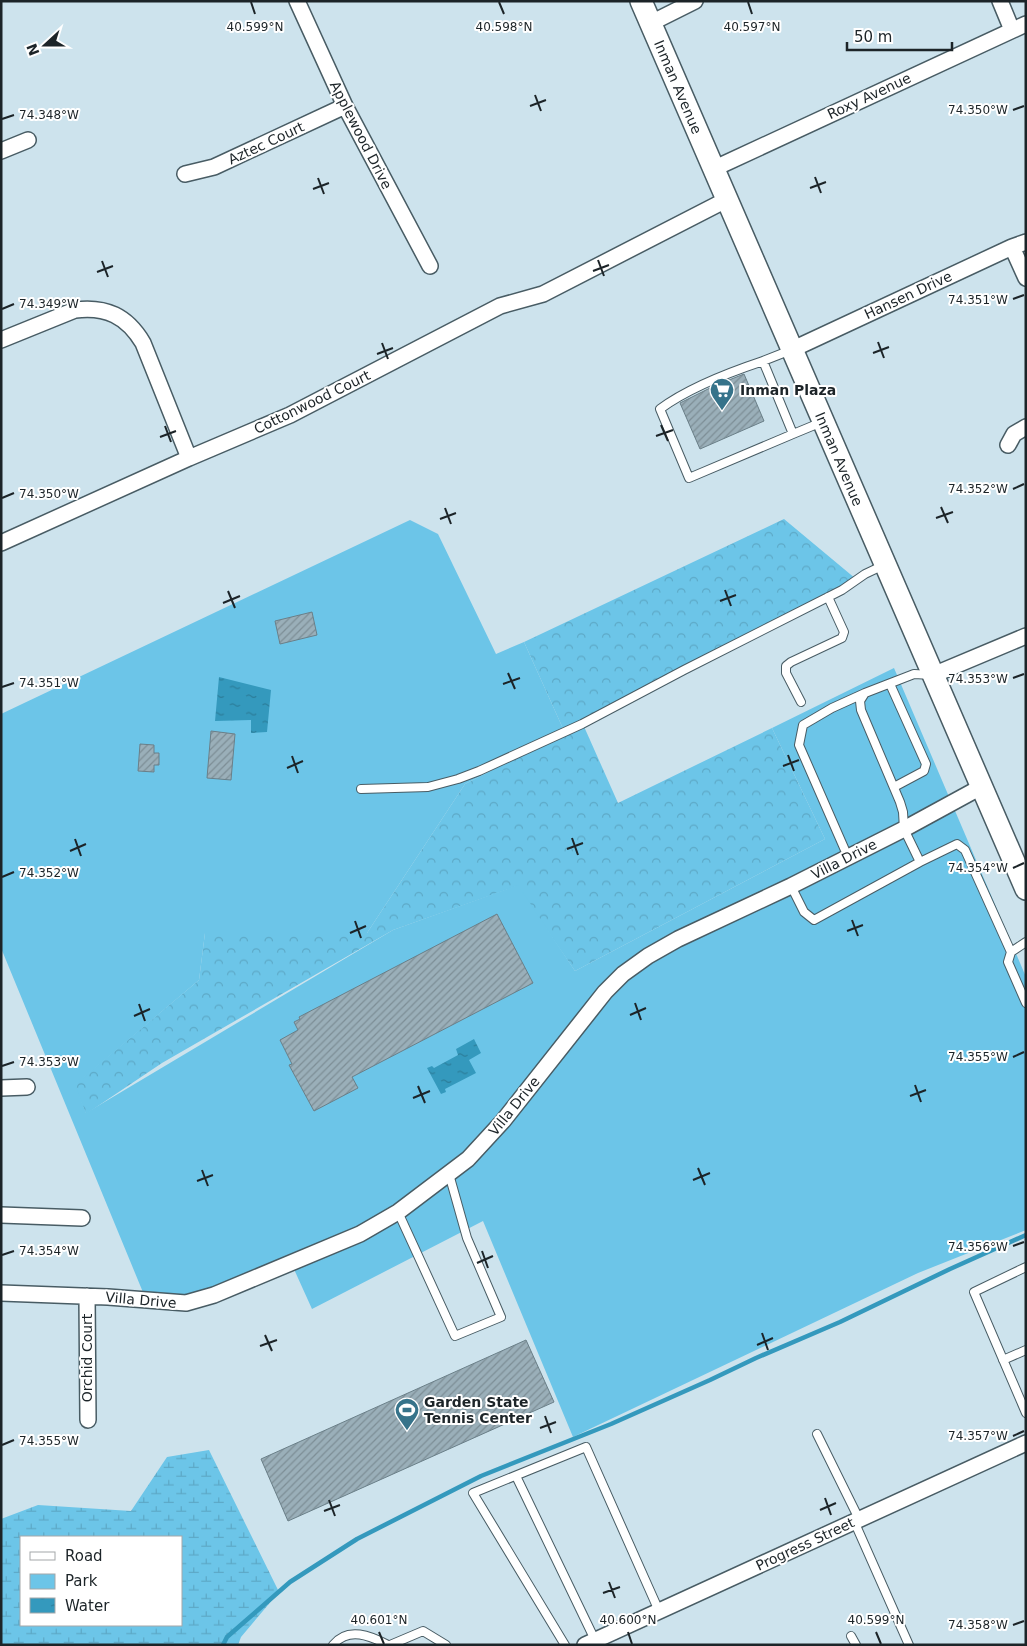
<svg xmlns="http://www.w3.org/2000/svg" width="1027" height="1646" font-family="'DejaVu Sans',sans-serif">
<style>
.forest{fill:url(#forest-crowns)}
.wetland{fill:url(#wetland-marsh);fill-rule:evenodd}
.park{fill:#6cc5e8}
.water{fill:url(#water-ripples)}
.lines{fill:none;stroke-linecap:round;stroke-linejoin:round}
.stream{stroke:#3499bd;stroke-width:4.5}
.building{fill:url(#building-hatch);stroke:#6a7f88}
.service-casing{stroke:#485c64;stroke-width:10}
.minor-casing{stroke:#485c64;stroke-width:18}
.secondary-casing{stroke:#485c64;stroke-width:24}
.service{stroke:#fff;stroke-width:8}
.minor{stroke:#fff;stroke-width:15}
.secondary{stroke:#fff;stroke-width:21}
.ticks{fill:none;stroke:#1c2428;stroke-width:2}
.labels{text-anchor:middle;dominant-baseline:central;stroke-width:4;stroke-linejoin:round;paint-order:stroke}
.street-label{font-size:14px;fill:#1c2428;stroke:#fff}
.poi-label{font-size:14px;font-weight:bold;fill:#1c2428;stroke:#fff;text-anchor:start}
.ticks-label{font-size:12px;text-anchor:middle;fill:#1c2428;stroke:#fff;stroke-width:4;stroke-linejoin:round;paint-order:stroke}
</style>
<defs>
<pattern id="forest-crowns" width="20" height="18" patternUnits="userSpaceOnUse" patternTransform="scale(1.25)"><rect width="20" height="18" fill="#6cc5e8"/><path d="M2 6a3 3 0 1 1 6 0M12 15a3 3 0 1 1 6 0" fill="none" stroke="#5da9c7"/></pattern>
<pattern id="wetland-marsh" width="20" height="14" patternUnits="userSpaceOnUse" patternTransform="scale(1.25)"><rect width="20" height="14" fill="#6cc5e8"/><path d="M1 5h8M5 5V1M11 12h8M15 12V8" fill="none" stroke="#5da9c7"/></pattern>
<pattern id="water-ripples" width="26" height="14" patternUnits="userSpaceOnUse" patternTransform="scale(1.25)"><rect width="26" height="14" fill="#3499bd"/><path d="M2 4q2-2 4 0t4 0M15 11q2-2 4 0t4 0" fill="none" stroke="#2b7d9a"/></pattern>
<pattern id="building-hatch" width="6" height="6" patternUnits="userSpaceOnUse" patternTransform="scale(1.25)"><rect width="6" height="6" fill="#9aafb9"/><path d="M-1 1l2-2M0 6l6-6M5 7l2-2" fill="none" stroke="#7d8e96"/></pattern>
</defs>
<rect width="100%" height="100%" fill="#cde3ed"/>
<path class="forest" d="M784,519L856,579L582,722L618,803L772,728L825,839L575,971L517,886L393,930L162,1063L86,1114L74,1085L199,980L205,933H367L465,784L565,733L524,642Z"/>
<path class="wetland" d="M209,1450L279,1592L241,1637L238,1645H1V1519L38,1505L131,1511L167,1457ZM21,1537H181V1625H21Z"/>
<path class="park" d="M410,520L438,534L496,654L524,642L565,733L465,784L367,933H205L199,980L75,1085L86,1113L393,930L518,885L575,971L825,839L772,728L894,668L1026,977V1230L918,1273L573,1437L483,1221L312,1309L293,1267L219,1300L147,1302L1,948V714Z"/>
<path class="water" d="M219,677L271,690L267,732L251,733V720L215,721Z
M474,1039L481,1053L469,1060L476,1073L445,1089L446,1092L441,1094L427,1068L432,1066L434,1068L458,1055L456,1049Z"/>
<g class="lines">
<path class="stream" d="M223,1645L227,1637L290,1582L357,1539L481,1476L611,1424L710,1380L756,1358L840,1322L950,1269L1026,1235"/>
</g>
<path class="building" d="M744,374L764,421L700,449L680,403L714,386Z
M312,612L317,635L280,644L275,621Z
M211,731L235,734L231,780L207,778Z
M140,744L154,745V753H159V765H154V772L138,771Z
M497,914L533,983L352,1077L358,1088L314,1111L289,1065L292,1064L280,1040L298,1030L294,1022L300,1019L299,1017Z
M526,1340L554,1402L288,1521L261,1459Z"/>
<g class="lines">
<defs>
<path id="service" d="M791,350L763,361L793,434L822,422
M763,361C730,372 688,388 660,409L689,478L793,434
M890,684L926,764L924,771L894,787
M801,702L786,673V666L791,662L842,638L844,632L828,597
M361,789L428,787L458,779L479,771L582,724L684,670L842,590L865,574L884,565
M848,857L799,745L803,725L832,708L865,693
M920,862L957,844L965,850L1011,952
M791,886L804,912L814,920L920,862L904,829L903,812L900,802L861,710L860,701L865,693L914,674L932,675
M1026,942L1011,952L1008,962L1026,1003
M398,1212L455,1336L501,1317L467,1238L449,1174
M1026,1267L974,1292L1026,1413
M1003,1360L1026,1350
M817,1434L859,1519
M516,1476L595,1640
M854,1521L909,1645
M851,1636L856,1645
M333,1645C348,1626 371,1636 388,1645
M390,1645L423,1631L446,1645
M565,1645L473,1493L586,1447L659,1611"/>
<path id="minor" d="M297,1L345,106L430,266
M1000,1L1012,30
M651,23L695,1
M1,151L28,140
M713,169L1026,24
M185,174L214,167L345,106
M1012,247L1026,278
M1,340L75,310C106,306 127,316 143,343L189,458
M791,350L1012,247L1026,242
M1008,445L1014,434L1026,427
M1,543L189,458L290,415L500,306L543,294L726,200
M933,675L1026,636
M1,1088L27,1087
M1,1215L82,1218
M1,1293L108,1297L186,1303L214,1295L360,1234L398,1212L468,1159L503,1121L605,992L623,974L648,956L678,939L791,886L904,829L981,787
M87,1296L88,1420
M585,1645L1026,1443"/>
<path id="secondary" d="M641,1L1026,889"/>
</defs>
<use href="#service" class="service-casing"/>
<use href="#minor" class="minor-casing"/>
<use href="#secondary" class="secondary-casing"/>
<use href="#service" class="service"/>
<use href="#minor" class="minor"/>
<use href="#secondary" class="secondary"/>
</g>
<path class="ticks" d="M251,2L255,14M499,2L504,14M748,2L752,14M535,95L541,111M530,106L546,100M1013,110L1024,106M2,119L14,115M815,177L821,193M318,178L324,194M810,188L826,182M313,189L329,183M598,260L604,276M102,261L108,277M593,271L609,265M97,272L113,266M1013,299L1024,295M2,309L14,304M878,342L884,358M382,343L388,359M873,353L889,347M377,354L393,348M661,425L668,441M165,426L171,442M656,436L673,430M160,437L176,431M1013,489L1024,484M2,498L14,493M941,507L948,523M445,508L451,524M936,518L953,512M440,519L456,513M725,590L731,606M228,591L235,608M720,601L736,595M223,603L240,596M508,673L515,689M1013,678L1024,674M503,684L520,678M2,687L14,683M788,755L794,771M292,756L298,773M783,766L799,760M287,768L303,761M572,838L578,855M75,839L81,856M567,849L583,843M70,851L86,844M1013,868L1024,863M2,877L14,872M852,920L858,936M355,921L361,938M847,931L863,925M350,933L366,926M635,1003L641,1020M139,1004L145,1021M630,1015L646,1008M134,1016L150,1009M1013,1057L1024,1052M2,1066L14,1062M915,1085L921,1102M418,1086L425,1103M910,1096L926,1090M413,1098L430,1091M698,1168L705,1185M202,1170L208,1186M693,1180L710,1173M197,1181L213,1175M1013,1246L1024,1242M482,1251L488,1268M2,1255L14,1251M477,1263L493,1256M762,1333L768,1350M265,1335L272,1351M757,1345L773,1338M260,1346L277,1340M545,1416L551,1433M540,1428L556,1422M1013,1436L1024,1431M2,1445L14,1440M825,1498L831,1515M329,1500L335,1516M820,1510L836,1503M324,1511L340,1505M609,1582L615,1598M603,1593L620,1587M1013,1625L1024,1621M379,1632L384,1644M628,1632L632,1644M876,1632L881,1644"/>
<defs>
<symbol id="supermarket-pin" viewBox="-11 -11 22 30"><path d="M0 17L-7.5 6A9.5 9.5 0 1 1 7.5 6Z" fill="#36738a" stroke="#fff"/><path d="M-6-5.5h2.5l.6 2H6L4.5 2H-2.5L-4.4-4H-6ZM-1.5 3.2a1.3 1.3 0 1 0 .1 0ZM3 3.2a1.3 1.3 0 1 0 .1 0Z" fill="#fff"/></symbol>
<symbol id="stadium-pin" viewBox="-11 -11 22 30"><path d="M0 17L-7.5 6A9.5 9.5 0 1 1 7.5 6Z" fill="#36738a" stroke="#fff"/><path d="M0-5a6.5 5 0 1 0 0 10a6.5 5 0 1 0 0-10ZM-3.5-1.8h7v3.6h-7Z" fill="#fff"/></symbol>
</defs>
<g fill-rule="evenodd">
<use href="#supermarket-pin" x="708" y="376" width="28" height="38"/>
<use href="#stadium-pin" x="393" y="1396" width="28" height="38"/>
</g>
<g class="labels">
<g class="street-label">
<text transform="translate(678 87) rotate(67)">Inman Avenue</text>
<text transform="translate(869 96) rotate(-25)">Roxy Avenue</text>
<text transform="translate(361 135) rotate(63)">Applewood Drive</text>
<text transform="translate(266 143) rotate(-25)">Aztec Court</text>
<text transform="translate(908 295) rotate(-25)">Hansen Drive</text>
<text transform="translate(312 402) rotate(-26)">Cottonwood Court</text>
<text transform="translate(839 459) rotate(67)">Inman Avenue</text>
<text transform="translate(844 859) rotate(-27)">Villa Drive</text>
<text transform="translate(514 1106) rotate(-51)">Villa Drive</text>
<text transform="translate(141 1300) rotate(5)">Villa Drive</text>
<text transform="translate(87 1358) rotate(-90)">Orchid Court</text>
<text transform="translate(805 1544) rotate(-25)">Progress Street</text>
</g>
<g class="poi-label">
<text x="740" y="390">Inman Plaza</text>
<text x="424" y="1402">Garden State<tspan x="424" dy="16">Tennis Center</tspan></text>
</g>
</g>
<g class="ticks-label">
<text x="255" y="31">40.599°N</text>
<text x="504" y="31">40.598°N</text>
<text x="752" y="31">40.597°N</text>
<text x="978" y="114">74.350°W</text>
<text x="49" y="119">74.348°W</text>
<text x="978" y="304">74.351°W</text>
<text x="49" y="308">74.349°W</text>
<text x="978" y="493">74.352°W</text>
<text x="49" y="498">74.350°W</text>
<text x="978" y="683">74.353°W</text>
<text x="49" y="687">74.351°W</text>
<text x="978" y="872">74.354°W</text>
<text x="49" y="877">74.352°W</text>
<text x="978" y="1061">74.355°W</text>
<text x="49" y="1066">74.353°W</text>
<text x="978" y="1251">74.356°W</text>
<text x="49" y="1255">74.354°W</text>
<text x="978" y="1440">74.357°W</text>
<text x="49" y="1445">74.355°W</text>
<text x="379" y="1624">40.601°N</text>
<text x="628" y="1624">40.600°N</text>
<text x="876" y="1624">40.599°N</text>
<text x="978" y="1629">74.358°W</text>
</g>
<rect width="1027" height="1646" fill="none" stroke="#1c2428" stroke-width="5"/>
<rect x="20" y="1536" width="162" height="90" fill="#ffffff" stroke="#a4a7a9"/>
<rect x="30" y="1552" width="25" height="8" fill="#ffffff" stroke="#a4a7a9"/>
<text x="65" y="1561" font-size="15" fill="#1c2428">Road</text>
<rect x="30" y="1574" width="25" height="15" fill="#6cc5e8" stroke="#a4a7a9"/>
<text x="65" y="1586" font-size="15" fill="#1c2428">Park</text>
<rect x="30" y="1598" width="25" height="15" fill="url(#water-ripples)" stroke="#a4a7a9"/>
<text x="65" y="1611" font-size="15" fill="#1c2428">Water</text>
<g transform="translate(45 45) rotate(249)" stroke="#ffffff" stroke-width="4" paint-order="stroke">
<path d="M0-4L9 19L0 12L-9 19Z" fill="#1c2428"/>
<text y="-8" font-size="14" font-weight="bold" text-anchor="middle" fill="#1c2428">N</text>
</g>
<path d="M847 42v8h105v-8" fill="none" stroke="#1c2428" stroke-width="2.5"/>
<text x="854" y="42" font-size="15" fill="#1c2428" stroke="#ffffff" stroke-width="4" paint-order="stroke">50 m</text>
</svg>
